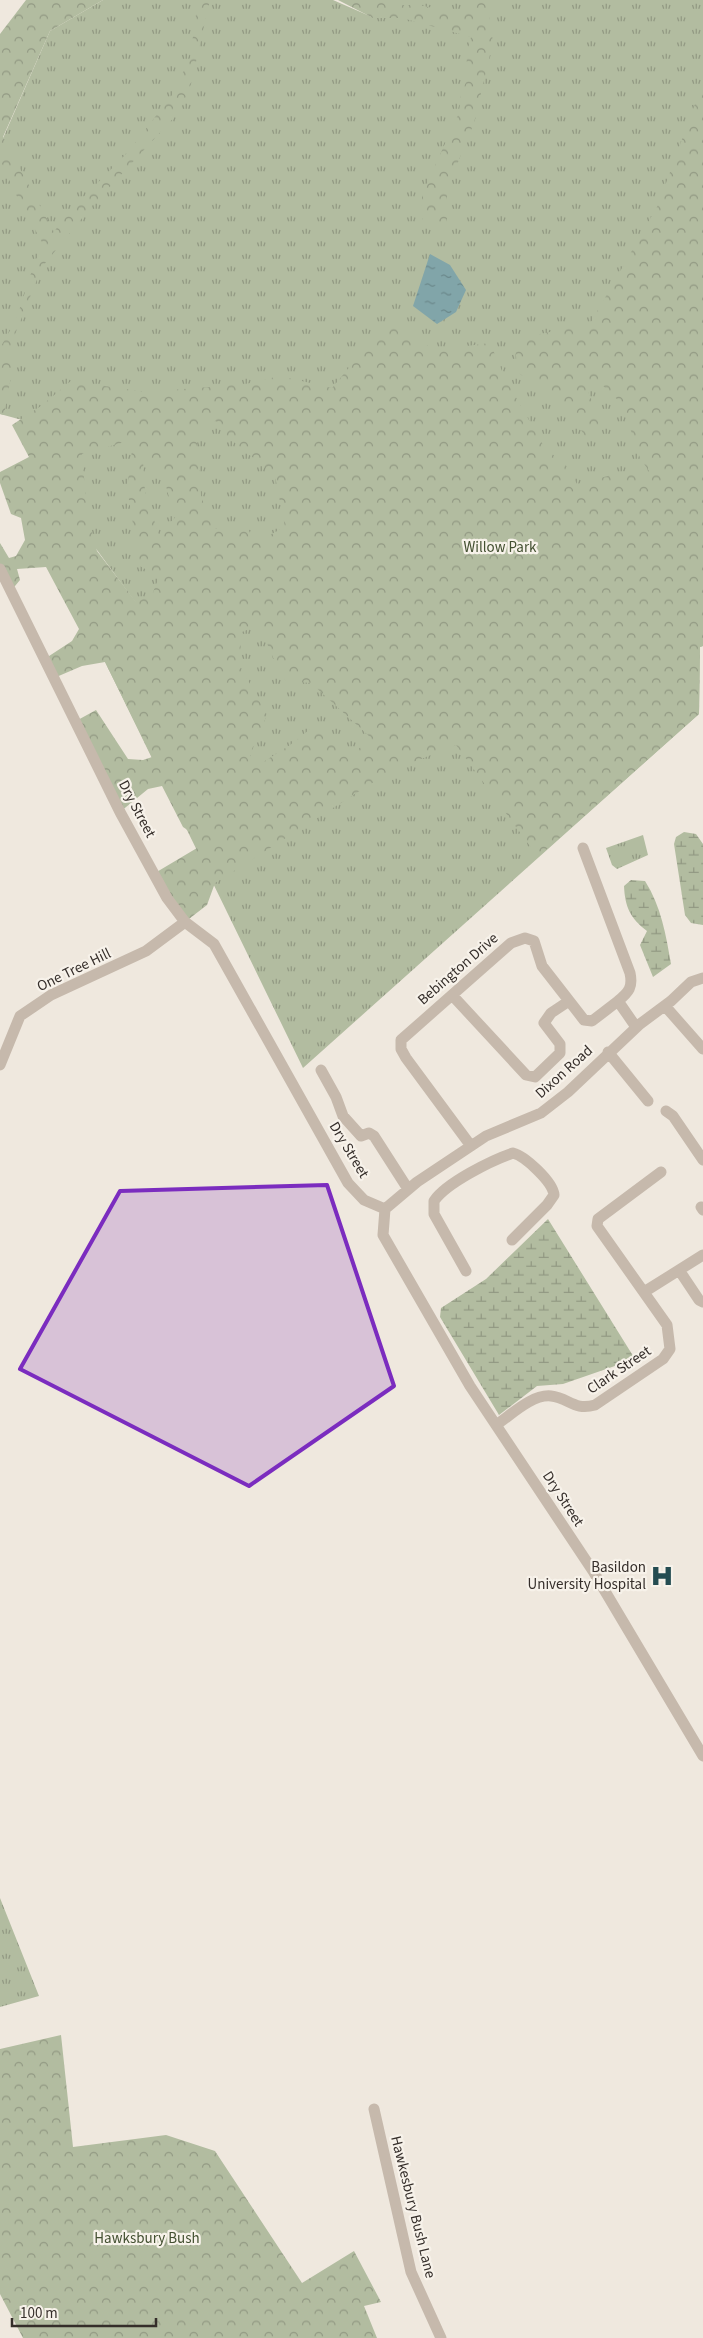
<svg xmlns="http://www.w3.org/2000/svg" width="703" height="2338" font-family="'Source Sans 3',sans-serif">
<style>
.grass{fill:url(#grass-tufts)}
.forest{fill:url(#forest-crowns);fill-rule:evenodd}
.wetland{fill:url(#wetland-marsh)}
.water{fill:url(#water-ripples)}
.lines{fill:none;stroke-linecap:round;stroke-linejoin:round}
.minor{stroke:#c6b9ac;stroke-width:11}
.marked{fill:#7b2cbf;fill-opacity:0.2;stroke:#7b2cbf;stroke-width:4;stroke-linejoin:round}
.labels{text-anchor:middle;dominant-baseline:central;stroke-width:4.5;stroke-linejoin:round;paint-order:stroke}
.park-label{font-size:15px;fill:#435031;stroke:#f7f2ea}
.street-label{font-size:15px;fill:#352e2a;stroke:#f7f2ea}
.poi-label{font-size:15px;fill:#352e2a;stroke:#f7f2ea;text-anchor:end}
</style>
<defs>
<pattern id="grass-tufts" width="24" height="20" patternUnits="userSpaceOnUse" patternTransform="scale(1.25)"><rect width="24" height="20" fill="#b2bca0"/><path d="M3 7l-1-3M5 7V3M7 7l1-3M15 17l-1-3M17 17v-4M19 17l1-3" fill="none" stroke="#929983"/></pattern>
<pattern id="forest-crowns" width="20" height="18" patternUnits="userSpaceOnUse" patternTransform="scale(1.25)"><rect width="20" height="18" fill="#b2bca0"/><path d="M2 6a3 3 0 1 1 6 0M12 15a3 3 0 1 1 6 0" fill="none" stroke="#929983"/></pattern>
<pattern id="wetland-marsh" width="20" height="14" patternUnits="userSpaceOnUse" patternTransform="scale(1.25)"><rect width="20" height="14" fill="#b2bca0"/><path d="M1 5h8M5 5V1M11 12h8M15 12V8" fill="none" stroke="#929983"/></pattern>
<pattern id="water-ripples" width="26" height="14" patternUnits="userSpaceOnUse" patternTransform="scale(1.25)"><rect width="26" height="14" fill="#81a5a9"/><path d="M2 4q2-2 4 0t4 0M15 11q2-2 4 0t4 0" fill="none" stroke="#6a878a"/></pattern>
</defs>
<rect width="100%" height="100%" fill="#efe8de"/>
<path class="grass" d="M103,0H333L372,17L385,0H703V646L700,647L699,714L303,1068L88,627L257,542L136,603L80,527L22,420L0,414V145L50,31Z
M643,835L648,855L617,869L612,865L606,848Z
M0,1898L39,1996L0,2007Z"/>
<path class="forest" d="M26,0H103L50,31L3,137L54,232L65,216L128,152L172,95L190,58L198,0H210L191,84L180,111L92,206L42,267L12,342L13,366L4,415L0,414V348L16,320L35,261L44,246L14,191L0,159V34Z
M338,0H394L401,5H419L451,12L466,13L475,0H504L489,16L493,42L474,123L447,189V226L422,219V194L459,113L461,94L466,82L467,52L471,37L402,18H373Z
M703,82V646L700,647L699,714L538,857L456,745L391,771L215,883L207,905L185,922L155,873L197,848L189,831L183,827L162,786L148,789L120,812L76,721L96,710L128,759L143,760L152,757L105,662L82,666L54,678L43,660L72,641L79,629L46,567L17,569L20,580L10,592L0,569V543L9,558L16,556L25,540L21,518L11,514L0,483V472L29,457L12,425L41,406L71,381L146,392L246,384L280,376L332,388L388,321L435,350L490,343L505,378L546,450L564,462L577,484L638,468L642,477L651,474L640,458L622,404L600,383L587,389L603,427L585,436L564,405L517,372L515,339L590,324L658,205ZM216,421L223,433L275,476L285,527L254,543L248,528L213,529L201,496L196,428ZM139,438L132,450L127,488L140,566L159,577L152,595L136,602L97,551L87,512L82,454ZM143,461L161,467L170,501L177,504L182,510L159,535L145,492ZM259,625L278,669L286,681L311,683L370,737L351,757L328,733L314,726L290,745L257,766L250,755L267,715L239,664L242,632Z
M61,2035L73,2147L166,2135L215,2151L302,2283L354,2251L381,2302L364,2306L377,2338H23L0,2294V2049Z"/>
<path class="wetland" d="M684,832L696,834L703,844V925L691,923L685,915L674,844L676,837Z
M631,880L645,881C661,906 666,935 671,964L653,977L640,945L647,931C630,918 625,907 624,886Z
M548,1219L635,1359L563,1384L537,1386L499,1415L440,1317L441,1308L486,1279Z"/>
<path class="water" d="M430,254L450,265L466,290L456,312L437,324L413,306Z"/>
<g class="lines">
<path class="minor" d="M0,569L120,812L167,898L185,922L214,944L348,1183L364,1200L385,1209L383,1235L470,1386L593,1571L703,1756
M583,848L630,973C633,987 629,992 618,1001
M452,995L526,1075L535,1077L560,1053V1044L544,1023L551,1013L569,1001
M665,1006L703,1049
M608,1052L648,1101
M0,1065L20,1016L51,995L146,951L185,922
M321,1070L336,1097L343,1116L361,1136L369,1133L374,1136L408,1189
M666,1111L673,1116L703,1160
M471,1146L406,1058L401,1049V1040L511,943L525,938L534,941L542,966L584,1020L592,1021L618,1001L636,1027
M701,1207L703,1210
M385,1209L417,1182L486,1136L541,1113L568,1092L640,1024L671,1001L691,982L703,978
M679,1270L699,1300L703,1302
M466,1271L434,1214V1201C446,1183 492,1160 513,1153C525,1156 553,1182 554,1195L547,1205L512,1240
M644,1292L703,1255
M496,1425C511,1415 532,1394 551,1396C569,1398 574,1411 595,1405L663,1359L670,1349L667,1325L597,1226L598,1219L661,1172
M374,2109L411,2272L441,2338"/>
</g>
<path class="marked" d="M327,1185L394,1386L249,1486L20,1369L120,1191Z"/>
<defs>
<symbol id="hospital-bare" viewBox="-9 -9 18 18"><path d="M-5-5h3v3.5h4V-5h3V5h-3V1.5h-4V5h-3Z" fill="#244c51" stroke="#f7f2ea" stroke-width="2.5" paint-order="stroke"/></symbol>
</defs>
<g fill-rule="evenodd">
<use href="#hospital-bare" x="646" y="1560" width="32" height="32"/>
</g>
<g class="labels">
<g class="park-label">
<text x="500" y="547">Willow Park</text>
<text x="147" y="2238">Hawksbury Bush</text>
</g>
<g class="street-label">
<text transform="translate(137 809) rotate(62)">Dry Street</text>
<text transform="translate(458 969) rotate(-41)">Bebington Drive</text>
<text transform="translate(74 970) rotate(-26)">One Tree Hill</text>
<text transform="translate(564 1072) rotate(-42)">Dixon Road</text>
<text transform="translate(349 1150) rotate(59)">Dry Street</text>
<text transform="translate(619 1370) rotate(-34)">Clark Street</text>
<text transform="translate(563 1499) rotate(57)">Dry Street</text>
<text transform="translate(413 2207) rotate(76)">Hawkesbury Bush Lane</text>
</g>
<g class="poi-label">
<text x="646" y="1567">Basildon<tspan x="646" dy="17">University Hospital</tspan></text>
</g>
</g>
<path d="M12 2318v8h144v-8" fill="none" stroke="#352e2a" stroke-width="2.5"/>
<text x="20" y="2318" font-size="15" fill="#352e2a" stroke="#f7f2ea" stroke-width="4" paint-order="stroke">100 m</text>
</svg>
